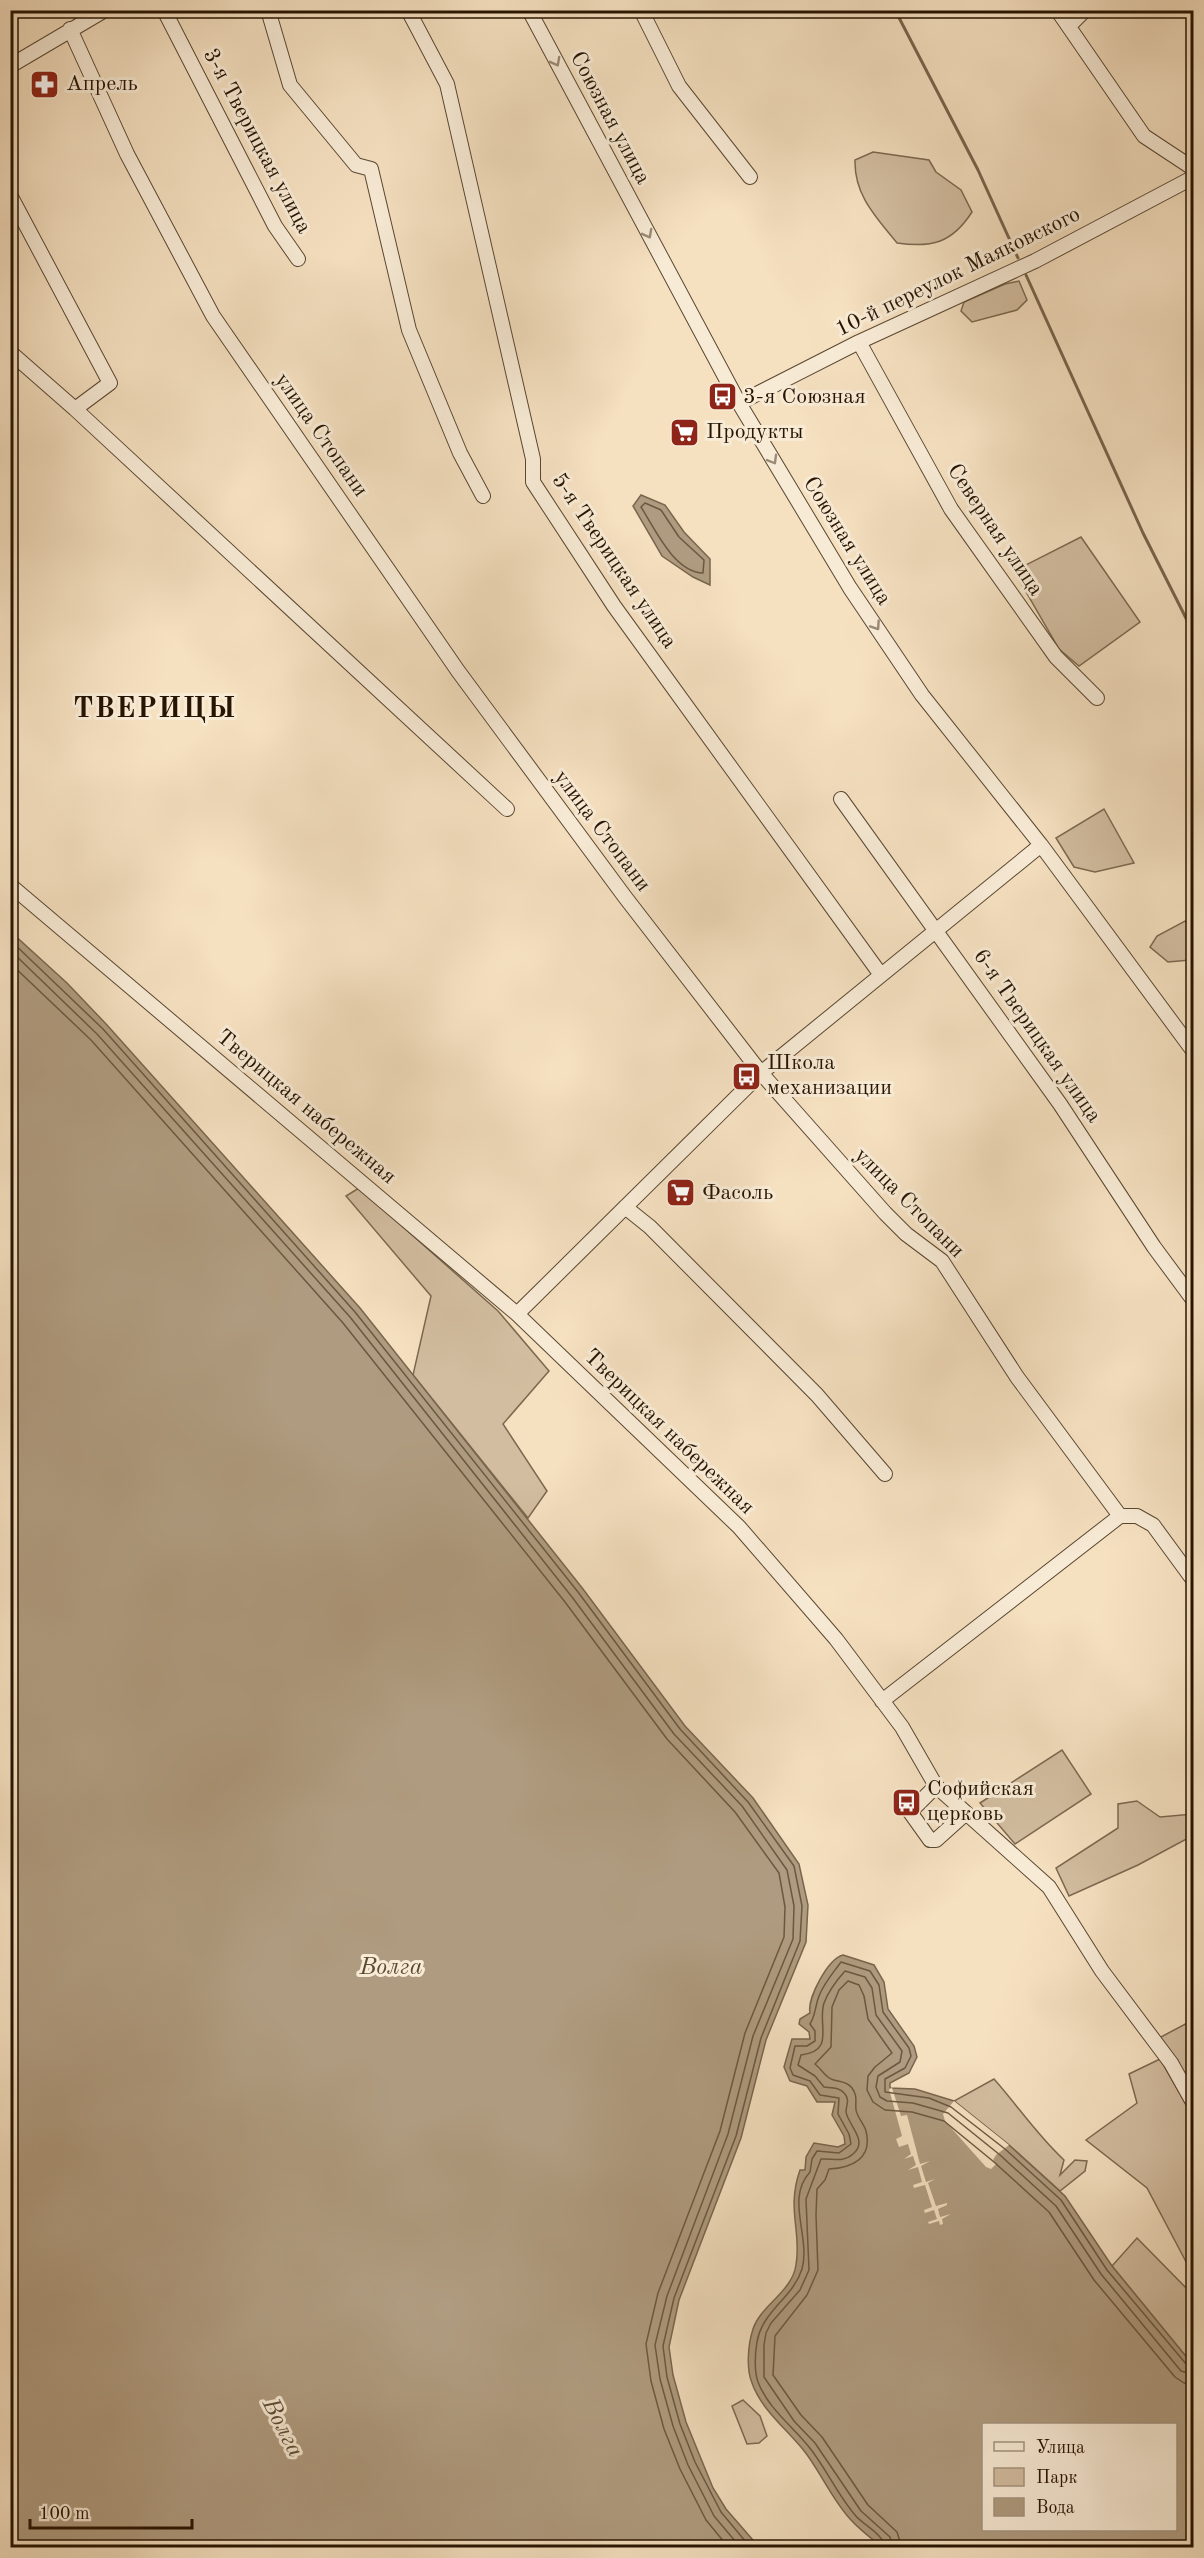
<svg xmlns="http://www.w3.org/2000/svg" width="1204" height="2558" font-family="'Old Standard TT',serif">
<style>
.green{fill:#d2bda0;stroke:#7c6850;stroke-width:1.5}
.water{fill:#af9b7f;stroke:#79654d;stroke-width:1.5;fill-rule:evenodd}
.pier{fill:#f5e0c0}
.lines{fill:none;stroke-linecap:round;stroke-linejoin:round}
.shore{stroke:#6b5840;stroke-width:1.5}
.stream{stroke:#79654d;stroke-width:3}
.minor-casing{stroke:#5a4731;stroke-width:16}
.minor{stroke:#f8ebd6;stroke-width:14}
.oneway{stroke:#9a8a76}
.labels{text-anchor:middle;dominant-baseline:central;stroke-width:6;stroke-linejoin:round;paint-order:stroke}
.poi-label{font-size:22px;fill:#271401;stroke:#f8ebd6;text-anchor:start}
.street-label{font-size:22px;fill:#271401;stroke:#f8ebd6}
.water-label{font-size:24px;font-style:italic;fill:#5d4a33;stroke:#f8ebd6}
.district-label{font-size:28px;font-weight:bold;letter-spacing:1.5px;fill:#271401;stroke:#f8ebd6}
</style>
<rect width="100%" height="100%" fill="#f5e0c0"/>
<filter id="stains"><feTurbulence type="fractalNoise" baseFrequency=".00333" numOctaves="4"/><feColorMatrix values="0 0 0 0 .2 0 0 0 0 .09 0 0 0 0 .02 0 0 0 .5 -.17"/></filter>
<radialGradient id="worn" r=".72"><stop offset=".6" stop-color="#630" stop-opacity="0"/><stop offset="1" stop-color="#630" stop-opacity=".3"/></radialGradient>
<path class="green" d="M873,152L929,160L936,172L961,190L972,212C952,243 932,248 897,243C876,217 854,195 855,160Z
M1019,281L1027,300L1017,310L972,322L961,311L964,302L1005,284Z
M1081,537L1140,622L1079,666L1059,649L1014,571Z
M1104,809L1134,863L1095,872L1074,867L1056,838Z
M1185,921L1193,926V968L1190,960L1168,962L1150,947L1157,936Z
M359,1188L498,1311L549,1371L503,1424L547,1491L528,1518L413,1375L431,1296L346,1196Z
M1062,1750L1091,1794L1015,1844L980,1803Z
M1137,1801L1160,1817L1193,1814V1838L1190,1837L1138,1865L1069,1896L1056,1868L1118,1828V1804Z
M1193,2020V2082L1189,2085L1159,2038Z
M1160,2059L1193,2117V2275L1147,2188L1086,2140L1137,2103L1129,2074Z
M994,2079C1018,2106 1037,2135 1064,2160L1060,2175L1075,2160L1087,2161L1085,2171L1060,2191L1009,2145L954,2101Z
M1137,2238L1193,2295V2365L1112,2266Z
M743,2400L760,2416L767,2436L759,2443L747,2444L732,2406Z"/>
<path class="water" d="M641,495L665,505L684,532L710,559V585L693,577L662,556L633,506Z
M11,932L67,983L107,1025L360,1308L583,1589L685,1726L753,1798L799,1864L808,1905L806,1942L766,2040L741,2138L679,2300L669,2347L673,2375L686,2422L713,2488L726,2509L759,2547H11Z
M843,1955L874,1965L884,1982L888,2009L914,2046L917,2057L909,2073L890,2083V2088L915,2089L954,2101L1009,2145L1065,2196L1112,2266L1193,2365V2547H882C872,2539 860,2530 851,2520C833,2501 821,2473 805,2452C788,2430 762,2411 752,2383C746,2369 748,2344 753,2329C761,2305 792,2292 796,2265C802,2231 786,2210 800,2170H805L806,2157L814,2143L838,2147L845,2144L844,2136L832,2115L835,2102H817L807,2086L790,2081L784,2067L792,2039H810L809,2032L799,2024L800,2019L810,2013C807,1998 828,1959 843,1955ZM984,2424H1176V2530H984Z"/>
<path class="pier" d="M892,2088L901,2116L907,2115L920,2164L930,2161L921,2166L926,2182L935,2179L928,2183L936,2206L947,2203V2205L938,2209L940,2217L951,2214L942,2219L943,2224L940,2225L939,2221L929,2224L928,2222L937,2219L934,2210L925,2213L924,2210L932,2207L925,2185L914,2188L913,2185L922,2182L918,2167L908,2170L916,2165L913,2156L904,2159L911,2154L908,2144L899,2147L896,2139L902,2136L889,2089Z
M954,2101L1009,2145L996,2155L993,2160L996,2164L991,2169L986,2167L945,2121L943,2114Z"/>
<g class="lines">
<path class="shore" d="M645,503L661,510L679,537L704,560L703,573C674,572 655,529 641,507Z
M10,940L103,1029L355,1312L578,1592L680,1729L748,1802L794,1866L802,1906L800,1941L761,2038L736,2136L674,2298L663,2346L667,2377L680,2424L695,2462L721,2512L751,2548
M10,950L97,1034L350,1317L572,1597L674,1734L742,1806L787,1870L794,1906L793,1939L753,2036L728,2134L667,2296L655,2345L660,2379L673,2426L688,2465L714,2516L741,2548
M10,963L91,1040L343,1323L565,1602L667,1739L735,1812L779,1873L785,1907L784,1937L745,2033L720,2131L658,2293L646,2344L651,2381L664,2429L680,2469L706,2520L729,2548
M885,2548C884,2534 863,2525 855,2515C837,2494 826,2468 809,2447C792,2426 768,2408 758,2382C754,2371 755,2353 757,2342C762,2311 793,2298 802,2269C811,2237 785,2199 810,2172L812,2159L817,2151L839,2153L851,2144L849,2134L838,2114L839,2098L820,2095L810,2081L793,2075L790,2068L795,2046H807L815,2041V2031L810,2024C816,2014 815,2006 819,1996C824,1983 833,1973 841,1962L870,1971L879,1985L883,2012L909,2048L911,2056L905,2068L885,2079V2092L929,2098L951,2107L1005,2149L1061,2200L1107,2270L1187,2365L1194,2368
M893,2548L890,2537L861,2511L815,2443L794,2421L764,2377V2345L766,2333L771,2323L800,2290L809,2270L806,2199L821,2159C833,2158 843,2163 853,2154C869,2141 848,2125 846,2112C846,2105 850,2101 845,2094C840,2087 831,2088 824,2087L815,2076L798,2065L801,2055C836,2051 817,2025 824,2003C829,1990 836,1981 845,1971L865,1977L872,1988L876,2015L902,2051L900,2062L878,2076L876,2087L880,2097L887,2101L913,2103L948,2113L1000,2155L1056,2206L1101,2274L1181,2371L1194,2375
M902,2548L897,2532L868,2505L822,2437L801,2415L773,2375L775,2336L807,2295L818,2270L816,2215L817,2189L825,2180L829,2169C851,2168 873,2159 866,2131C864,2124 857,2117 856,2110C855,2102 858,2096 852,2088C845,2079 834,2083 828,2077C823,2073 819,2067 815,2064L831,2047L832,2007L839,1990L848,1981L859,1985L864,1996L868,2019L892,2053L875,2067L868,2076L867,2090L873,2102L885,2110L912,2112L944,2121L994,2162L1049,2212L1094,2280L1175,2377L1184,2383L1194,2384"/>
<path class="stream" d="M895,10L978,170L1018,258
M1026,275L1143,533L1194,634"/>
<defs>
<path id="minor" d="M164,10L275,226L298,259
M268,10L290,85L356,165L371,169L409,330L460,453L483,496
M408,10L447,84L533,459V482L614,606L881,975
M529,10L739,403L850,588L922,695L1041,845L1194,1052
M641,10L679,86L750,177
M1060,14L1144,136L1194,169
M1069,26L1085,10
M70,29L127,154L213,316L458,671L625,897L761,1073L885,1213L906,1234L942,1261L1017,1377L1120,1516
M10,66L105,10
M10,195L110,383L75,409L10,352
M859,342L951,509L1056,657L1097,698
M739,403L859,342L1035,261L1194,177
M75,409L507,809
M841,799L1060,1104L1154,1247L1194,1301
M10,885L517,1314L739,1527L836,1639L902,1727L936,1786L1049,1887L1102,1971L1171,2063L1194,2104
M625,1207L650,1227L817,1395L885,1474
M517,1314L761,1073L1041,845
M1120,1516H1137L1153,1525L1194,1581
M882,1701L1120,1516
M936,1786L910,1812L930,1840H936L966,1813"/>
</defs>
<use href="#minor" class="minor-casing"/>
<use href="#minor" class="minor"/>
</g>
<defs><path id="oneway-chevron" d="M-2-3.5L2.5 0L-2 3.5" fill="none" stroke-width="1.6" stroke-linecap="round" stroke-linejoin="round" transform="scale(1.5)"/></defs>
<g class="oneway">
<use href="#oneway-chevron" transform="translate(556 62) rotate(62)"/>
<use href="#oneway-chevron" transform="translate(648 234) rotate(62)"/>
<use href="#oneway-chevron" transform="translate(773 460) rotate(60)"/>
<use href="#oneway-chevron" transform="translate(876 626) rotate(56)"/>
</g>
<defs>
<symbol id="pharmacy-square" viewBox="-11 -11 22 22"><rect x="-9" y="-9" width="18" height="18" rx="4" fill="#8f2418" stroke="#f8ebd6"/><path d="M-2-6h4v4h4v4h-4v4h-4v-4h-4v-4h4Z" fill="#fff"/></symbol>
<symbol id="bus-square" viewBox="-11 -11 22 22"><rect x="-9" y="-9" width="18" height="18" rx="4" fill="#8f2418" stroke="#f8ebd6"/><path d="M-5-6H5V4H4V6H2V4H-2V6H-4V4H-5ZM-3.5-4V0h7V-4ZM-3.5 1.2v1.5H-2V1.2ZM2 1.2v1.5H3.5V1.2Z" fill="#fff"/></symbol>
<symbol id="supermarket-square" viewBox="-11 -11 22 22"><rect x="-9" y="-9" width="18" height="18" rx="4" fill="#8f2418" stroke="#f8ebd6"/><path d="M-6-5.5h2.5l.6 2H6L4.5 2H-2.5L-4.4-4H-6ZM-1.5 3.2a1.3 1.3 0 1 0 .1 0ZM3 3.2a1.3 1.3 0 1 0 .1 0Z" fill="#fff"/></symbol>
</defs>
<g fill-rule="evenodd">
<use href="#pharmacy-square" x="28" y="68" width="33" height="33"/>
<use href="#bus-square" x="706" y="380" width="33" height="33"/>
<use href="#supermarket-square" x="668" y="416" width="33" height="33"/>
<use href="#bus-square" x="730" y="1060" width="33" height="33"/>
<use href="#supermarket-square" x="664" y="1176" width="33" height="33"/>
<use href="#bus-square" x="890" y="1786" width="33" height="33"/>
</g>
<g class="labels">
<g class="poi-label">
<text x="66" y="84">Апрель</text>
<text x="743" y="397">3-я Союзная</text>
<text x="706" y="432">Продукты</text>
<text x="767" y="1063">Школа<tspan x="767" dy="25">механизации</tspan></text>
<text x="702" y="1193">Фасоль</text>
<text x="927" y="1789">Софийская<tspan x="927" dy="25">церковь</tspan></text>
</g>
<g class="street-label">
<text transform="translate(610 118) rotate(62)">Союзная улица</text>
<text transform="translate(257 141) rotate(62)">3-я Тверицкая улица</text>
<text transform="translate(958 272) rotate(-26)">10-й переулок Маяковского</text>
<text transform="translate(321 435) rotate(55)">улица Стопани</text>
<text transform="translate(995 530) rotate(56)">Северная улица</text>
<text transform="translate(847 541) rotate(58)">Союзная улица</text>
<text transform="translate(614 561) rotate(56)">5-я Тверицкая улица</text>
<text transform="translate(602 831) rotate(53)">улица Стопани</text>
<text transform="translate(1037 1036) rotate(55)">6-я Тверицкая улица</text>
<text transform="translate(306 1107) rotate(40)">Тверицкая набережная</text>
<text transform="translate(909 1203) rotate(45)">улица Стопани</text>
<text transform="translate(669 1432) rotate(44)">Тверицкая набережная</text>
</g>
<g class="water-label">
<text x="391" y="1968">Волга</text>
<text transform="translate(282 2428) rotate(63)">Волга</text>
</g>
<g class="district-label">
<text x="155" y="710">ТВЕРИЦЫ</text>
</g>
</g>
<rect width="1204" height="2558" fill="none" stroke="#f5e0c0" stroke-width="36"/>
<rect x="12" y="12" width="1180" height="2534" fill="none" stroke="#271401" stroke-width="3"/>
<rect x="18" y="18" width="1168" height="2522" fill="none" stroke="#271401" stroke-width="1.5"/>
<rect x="982" y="2423" width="195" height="108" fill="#f8ebd6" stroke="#a49581" stroke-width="1.5"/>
<rect x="994" y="2442" width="30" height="9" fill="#f8ebd6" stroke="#a49581" stroke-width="1.5"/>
<text x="1036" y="2453" font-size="18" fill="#271401">Улица</text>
<rect x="994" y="2468" width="30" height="18" fill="#d2bda0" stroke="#a49581" stroke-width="1.5"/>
<text x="1036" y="2483" font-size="18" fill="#271401">Парк</text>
<rect x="994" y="2498" width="30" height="18" fill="#af9b7f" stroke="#a49581" stroke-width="1.5"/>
<text x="1036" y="2513" font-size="18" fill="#271401">Вода</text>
<path d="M30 2519v9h162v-9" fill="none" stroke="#271401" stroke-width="3"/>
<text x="39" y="2519" font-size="18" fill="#271401" stroke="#f8ebd6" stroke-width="4.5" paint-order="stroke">100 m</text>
<rect width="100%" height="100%" filter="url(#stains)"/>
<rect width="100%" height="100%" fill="url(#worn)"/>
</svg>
